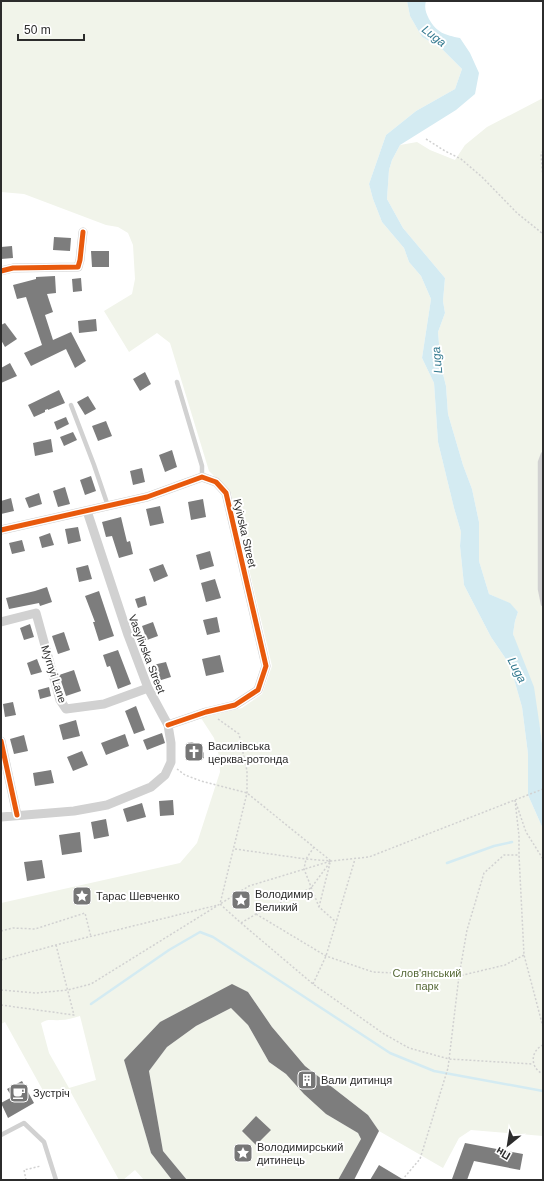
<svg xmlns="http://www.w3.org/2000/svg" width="544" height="1181" font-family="Arial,sans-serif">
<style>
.green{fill:#f1f4ea;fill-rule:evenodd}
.water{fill:#d4ebf2}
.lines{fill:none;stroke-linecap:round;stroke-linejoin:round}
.stream{stroke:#d4ebf2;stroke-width:2.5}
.building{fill:#7d7d7d}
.path{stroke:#d1d1d1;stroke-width:1.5;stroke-dasharray:2 2;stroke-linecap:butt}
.lane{stroke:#d1d1d1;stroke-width:4.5}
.street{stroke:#d1d1d1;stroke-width:9}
.cycleway-casing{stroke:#fff;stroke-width:8}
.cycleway{stroke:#e8590c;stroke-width:5}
.labels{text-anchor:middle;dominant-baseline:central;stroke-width:4;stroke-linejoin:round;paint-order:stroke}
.street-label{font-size:11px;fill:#2c2c2c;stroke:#fff}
.poi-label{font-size:11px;fill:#2c2c2c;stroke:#fff;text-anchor:start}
.park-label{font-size:11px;fill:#566937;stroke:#fff}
.water-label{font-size:12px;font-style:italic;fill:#367b91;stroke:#fff}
</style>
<rect width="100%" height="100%" fill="#fff"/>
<path class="green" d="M1,1H407L410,16L422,37L441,48L462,69L455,89L416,111L386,135L369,184L373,199L382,222L404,248L409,262L421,276L431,299L422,358L434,383L438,442L454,508L461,532L460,546L464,585L491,637L510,665L522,707L528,754V795L543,829V1136L471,1130L459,1138L443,1168L379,1131L368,1115L305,1066L272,1027L248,992L232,985L160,1022L124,1060L151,1153L172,1180H144L135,1170L123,1180H119L69,1089L46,1096L5,1022L1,1024V903L180,863L197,843L220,772L219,756L214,738L201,718L242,708L262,694L272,666L231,493L209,471L170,343L157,333L129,352L104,311L132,294L135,279L133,245L128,233L118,227L106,225L24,194L1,192ZM80,1016L96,1080L69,1088L49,1053L41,1023C49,1018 52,1021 60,1020C67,1020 73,1018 80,1016Z
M543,98V454L540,462L541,567L543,604V751L540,728L513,634L515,621L518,612L509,603L489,594L479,561V522L472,489L463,465L448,414L446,386L441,366L438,332L445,313L443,301L445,278L403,228L387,199L389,170L392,160L400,145L417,142L430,150L455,160L465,145L487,127Z
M231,1008L248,1025L269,1062L286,1074L326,1114L358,1133L361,1139L338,1180H187L163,1151L149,1071L167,1047L196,1026Z"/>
<path class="water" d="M407,1H426C424,8 426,13 429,19C437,33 445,35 460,38L470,53L479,73L475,94L456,110L400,145L392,160L389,170L387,199L403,228L445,278L443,301L445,313L438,332L441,366L446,386L448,414L463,465L472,489L479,522V561L489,594L510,603L518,612L515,621L513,634L534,687L540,728L543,751V829L528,795V754L522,707L510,665L491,637L464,585L460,546L461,532L454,508L438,442L434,383L422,358L431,299L421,276L409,262L404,248L382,222L373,199L369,184L386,135L416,111L455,89L462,69L441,48L422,37L410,16Z"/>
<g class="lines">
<path class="stream" d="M447,863L494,846L512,842
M91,1004L169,950L200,932L213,937L390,1053L434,1071L543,1091"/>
</g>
<path class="building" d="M54,237L71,238L70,251L53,250Z
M12,246L13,258L1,259V247Z
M91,251H109V267H92Z
M55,276L56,293L47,294L53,312L45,315L53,340L71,332L86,361L75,368L66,349L31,366L24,353L42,345L26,297L17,299L13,285L36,279V277Z
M81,278L82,291L73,292L72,279Z
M96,319L97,331L79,333L78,321Z
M5,323L17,339L5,347L1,340V325Z
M10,363L17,376L1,383V368Z
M145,372L151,384L140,391L133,379Z
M59,390L65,403L48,410V409L45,410V412L34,417L28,405Z
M88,396L96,409L85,415L77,402Z
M66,417L69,424L57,430L54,422Z
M106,421L112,436L98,441L92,426Z
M73,432L77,440L64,446L60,437Z
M51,439L53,452L35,456L33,443Z
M172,450L177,467L165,472L159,455Z
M142,468L145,482L133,485L130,471Z
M91,476L96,491L85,495L80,480Z
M65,487L70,504L58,507L53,491Z
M39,493L42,504L29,508L25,498Z
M11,498L14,511L1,514V501Z
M203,499L206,517L191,520L188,502Z
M160,506L164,523L150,526L146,509Z
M121,517L127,542L130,541L133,554L119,558L112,536L106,537L102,522Z
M78,527L81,541L68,544L65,529Z
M50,533L54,545L42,548L39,537Z
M22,540L25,551L12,554L9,543Z
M210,551L214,566L200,570L196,555Z
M163,564L168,576L154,582L149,569Z
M88,565L92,579L79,582L76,568Z
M215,579L221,598L206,602L201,583Z
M47,587L52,602L40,606L39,603L9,609L6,598L35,591Z
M99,591L114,636L99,641L93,622H95L85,596Z
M145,596L147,605L138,608L135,599Z
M217,617L220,632L207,635L203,620Z
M153,622L158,636L147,640L142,626Z
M30,624L34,637L24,640L20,628Z
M64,632L70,650L58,654L52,636Z
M118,650L131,684L118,689L110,666L107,667L103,655Z
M220,655L224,672L206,676L202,659Z
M37,659L42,672L31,675L27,663Z
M166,662L171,677L158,681L153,665Z
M74,670L81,691L66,696L59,675Z
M49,687L51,696L40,699L38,690Z
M13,702L16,715L5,717L3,704Z
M136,706L145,730L134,734L125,711Z
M76,720L80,736L63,740L59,725Z
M162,733L165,743L147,750L143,740Z
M125,734L129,746L106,755L101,743Z
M24,735L28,751L14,754L10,739Z
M192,742L198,745L204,753V758L199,760L189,759L185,755V747L187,743Z
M82,751L88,765L73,771L67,757Z
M51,770L54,783L35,786L33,773Z
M173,800L174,815L160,816L159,801Z
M142,803L146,817L127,822L123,809Z
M106,819L109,836L94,839L91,822Z
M80,832L82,852L62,855L59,835Z
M42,860L45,878L27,881L24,862Z
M232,984L248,992L272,1027L305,1066L368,1115L379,1131L354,1180H338L361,1139L358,1133L326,1114L304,1094L286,1074L269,1062L248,1025L231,1008L196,1026L167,1047L149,1071L163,1151L187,1180H172L151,1153L124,1060L160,1022Z
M22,1081L34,1103L8,1118L1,1103L12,1097L7,1089Z
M256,1116L271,1130L256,1145L242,1131Z
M465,1143L523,1154L520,1170L474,1161L467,1180L452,1179Z
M379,1165L404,1180H370Z"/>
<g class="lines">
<path class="path" d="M426,139L445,151L461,159L482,177L517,213L543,234
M543,151L541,154L543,178
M218,719L239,734L247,771V793L220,904L241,923L313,984L384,1034L409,1048L449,1059L533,1064
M177,769L185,775L201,781L247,793L331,861
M515,800L519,836V855L524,955L543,1027
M516,803L526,832L543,859
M314,847L306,859L304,869L319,907L336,922
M235,849L306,859L331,861L369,857L543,789
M319,907L330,863
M256,914L326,956L373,972L459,976L505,965L524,955
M241,923L256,914L311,888L331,861
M1,931L13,928L35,929L85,913L91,937
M1,960L56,945L218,905
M313,984L326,956L355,859
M1,990L36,993L68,990L91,984L249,886L331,861
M1,1005L74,1015L56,945
M543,1045C530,1051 530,1068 543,1074
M26,1180L24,1170L41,1166
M402,1180L420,1159L448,1068L459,976L467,930L484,873L504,855H519"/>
<path class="lane" d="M177,382L202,466V477
M71,405L94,465L108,506
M543,454L540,462V589L543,604
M1,1135L24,1123L44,1142L56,1180"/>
<path class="street" d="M1,271L13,268L78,267L80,260L83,232
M1,530L147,497L202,477L216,482L226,493L266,666L258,690L235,705L206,712L168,725
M1,622L36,613L60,700L66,709L104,704L148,688
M1,741L17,815
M1,817L74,811L107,805L151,787L165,775L171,762V743L168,725L148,688L128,635L87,511"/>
<defs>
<path id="cycleway" d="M1,271L13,268L78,267L80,260L83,232
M1,530L147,497L202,477L216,482L226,493L266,666L258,690L235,705L206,712L168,725
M1,741L17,815"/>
</defs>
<use href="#cycleway" class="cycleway-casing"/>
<use href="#cycleway" class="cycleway"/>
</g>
<defs>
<symbol id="church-square" viewBox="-11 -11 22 22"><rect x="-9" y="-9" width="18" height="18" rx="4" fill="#767676" stroke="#fff"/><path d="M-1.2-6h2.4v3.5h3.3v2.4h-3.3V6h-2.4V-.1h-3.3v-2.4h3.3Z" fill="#fff"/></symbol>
<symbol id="sight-square" viewBox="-11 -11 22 22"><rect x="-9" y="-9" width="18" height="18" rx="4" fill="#767676" stroke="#fff"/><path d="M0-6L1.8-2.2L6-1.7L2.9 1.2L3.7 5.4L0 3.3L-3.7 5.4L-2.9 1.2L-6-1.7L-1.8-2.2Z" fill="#fff"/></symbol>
<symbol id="building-square" viewBox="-11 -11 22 22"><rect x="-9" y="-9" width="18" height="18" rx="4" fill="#767676" stroke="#fff"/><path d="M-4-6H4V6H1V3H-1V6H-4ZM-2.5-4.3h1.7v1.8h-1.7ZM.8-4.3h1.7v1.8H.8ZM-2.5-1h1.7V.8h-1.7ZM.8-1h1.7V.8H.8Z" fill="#fff"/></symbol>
<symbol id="cafe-square" viewBox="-11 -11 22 22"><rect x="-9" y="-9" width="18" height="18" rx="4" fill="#767676" stroke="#fff"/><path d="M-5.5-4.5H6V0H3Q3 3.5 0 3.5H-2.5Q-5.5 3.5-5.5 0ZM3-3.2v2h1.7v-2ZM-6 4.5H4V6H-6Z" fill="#fff"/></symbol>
</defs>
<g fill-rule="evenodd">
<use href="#church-square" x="183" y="741" width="22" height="22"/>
<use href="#sight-square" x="71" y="885" width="22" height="22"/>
<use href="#sight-square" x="230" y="889" width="22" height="22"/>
<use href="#building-square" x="296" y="1069" width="22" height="22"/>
<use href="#cafe-square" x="8" y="1082" width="22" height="22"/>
<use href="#sight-square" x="232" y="1142" width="22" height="22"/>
</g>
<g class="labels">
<g class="street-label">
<text transform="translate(245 533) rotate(77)">Kyivska Street</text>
<text transform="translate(147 654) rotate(69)">Vasylivska Street</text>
<text transform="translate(54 674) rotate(72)">Myrnyi Lane</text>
</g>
<g class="poi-label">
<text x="208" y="746">Василівська<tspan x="208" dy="13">церква-ротонда</tspan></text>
<text x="255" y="894">Володимир<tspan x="255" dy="13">Великий</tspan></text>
<text x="96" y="896">Тарас Шевченко</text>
<text x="321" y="1080">Вали дитинця</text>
<text x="33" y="1093">Зустріч</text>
<text x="257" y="1147">Володимирський<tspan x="257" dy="13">дитинець</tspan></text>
</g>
<g class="park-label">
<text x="427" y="973">Слов'янський<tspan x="427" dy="13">парк</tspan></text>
</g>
<g class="water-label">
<text transform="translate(434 36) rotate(38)">Luga</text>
<text transform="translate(437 360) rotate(-95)">Luga</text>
<text transform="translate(517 670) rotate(62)">Luga</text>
</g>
</g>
<rect width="544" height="1181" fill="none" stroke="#2c2c2c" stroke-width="4"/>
<g transform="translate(508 1145) rotate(210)" stroke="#ffffff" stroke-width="3" paint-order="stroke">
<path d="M0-3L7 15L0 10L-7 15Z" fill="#2c2c2c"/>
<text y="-6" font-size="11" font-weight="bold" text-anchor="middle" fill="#2c2c2c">Пн</text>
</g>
<path d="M18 34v6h66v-6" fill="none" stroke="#2c2c2c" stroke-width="2"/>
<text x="24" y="34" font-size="12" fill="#2c2c2c" stroke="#ffffff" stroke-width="3" paint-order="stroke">50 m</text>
</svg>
